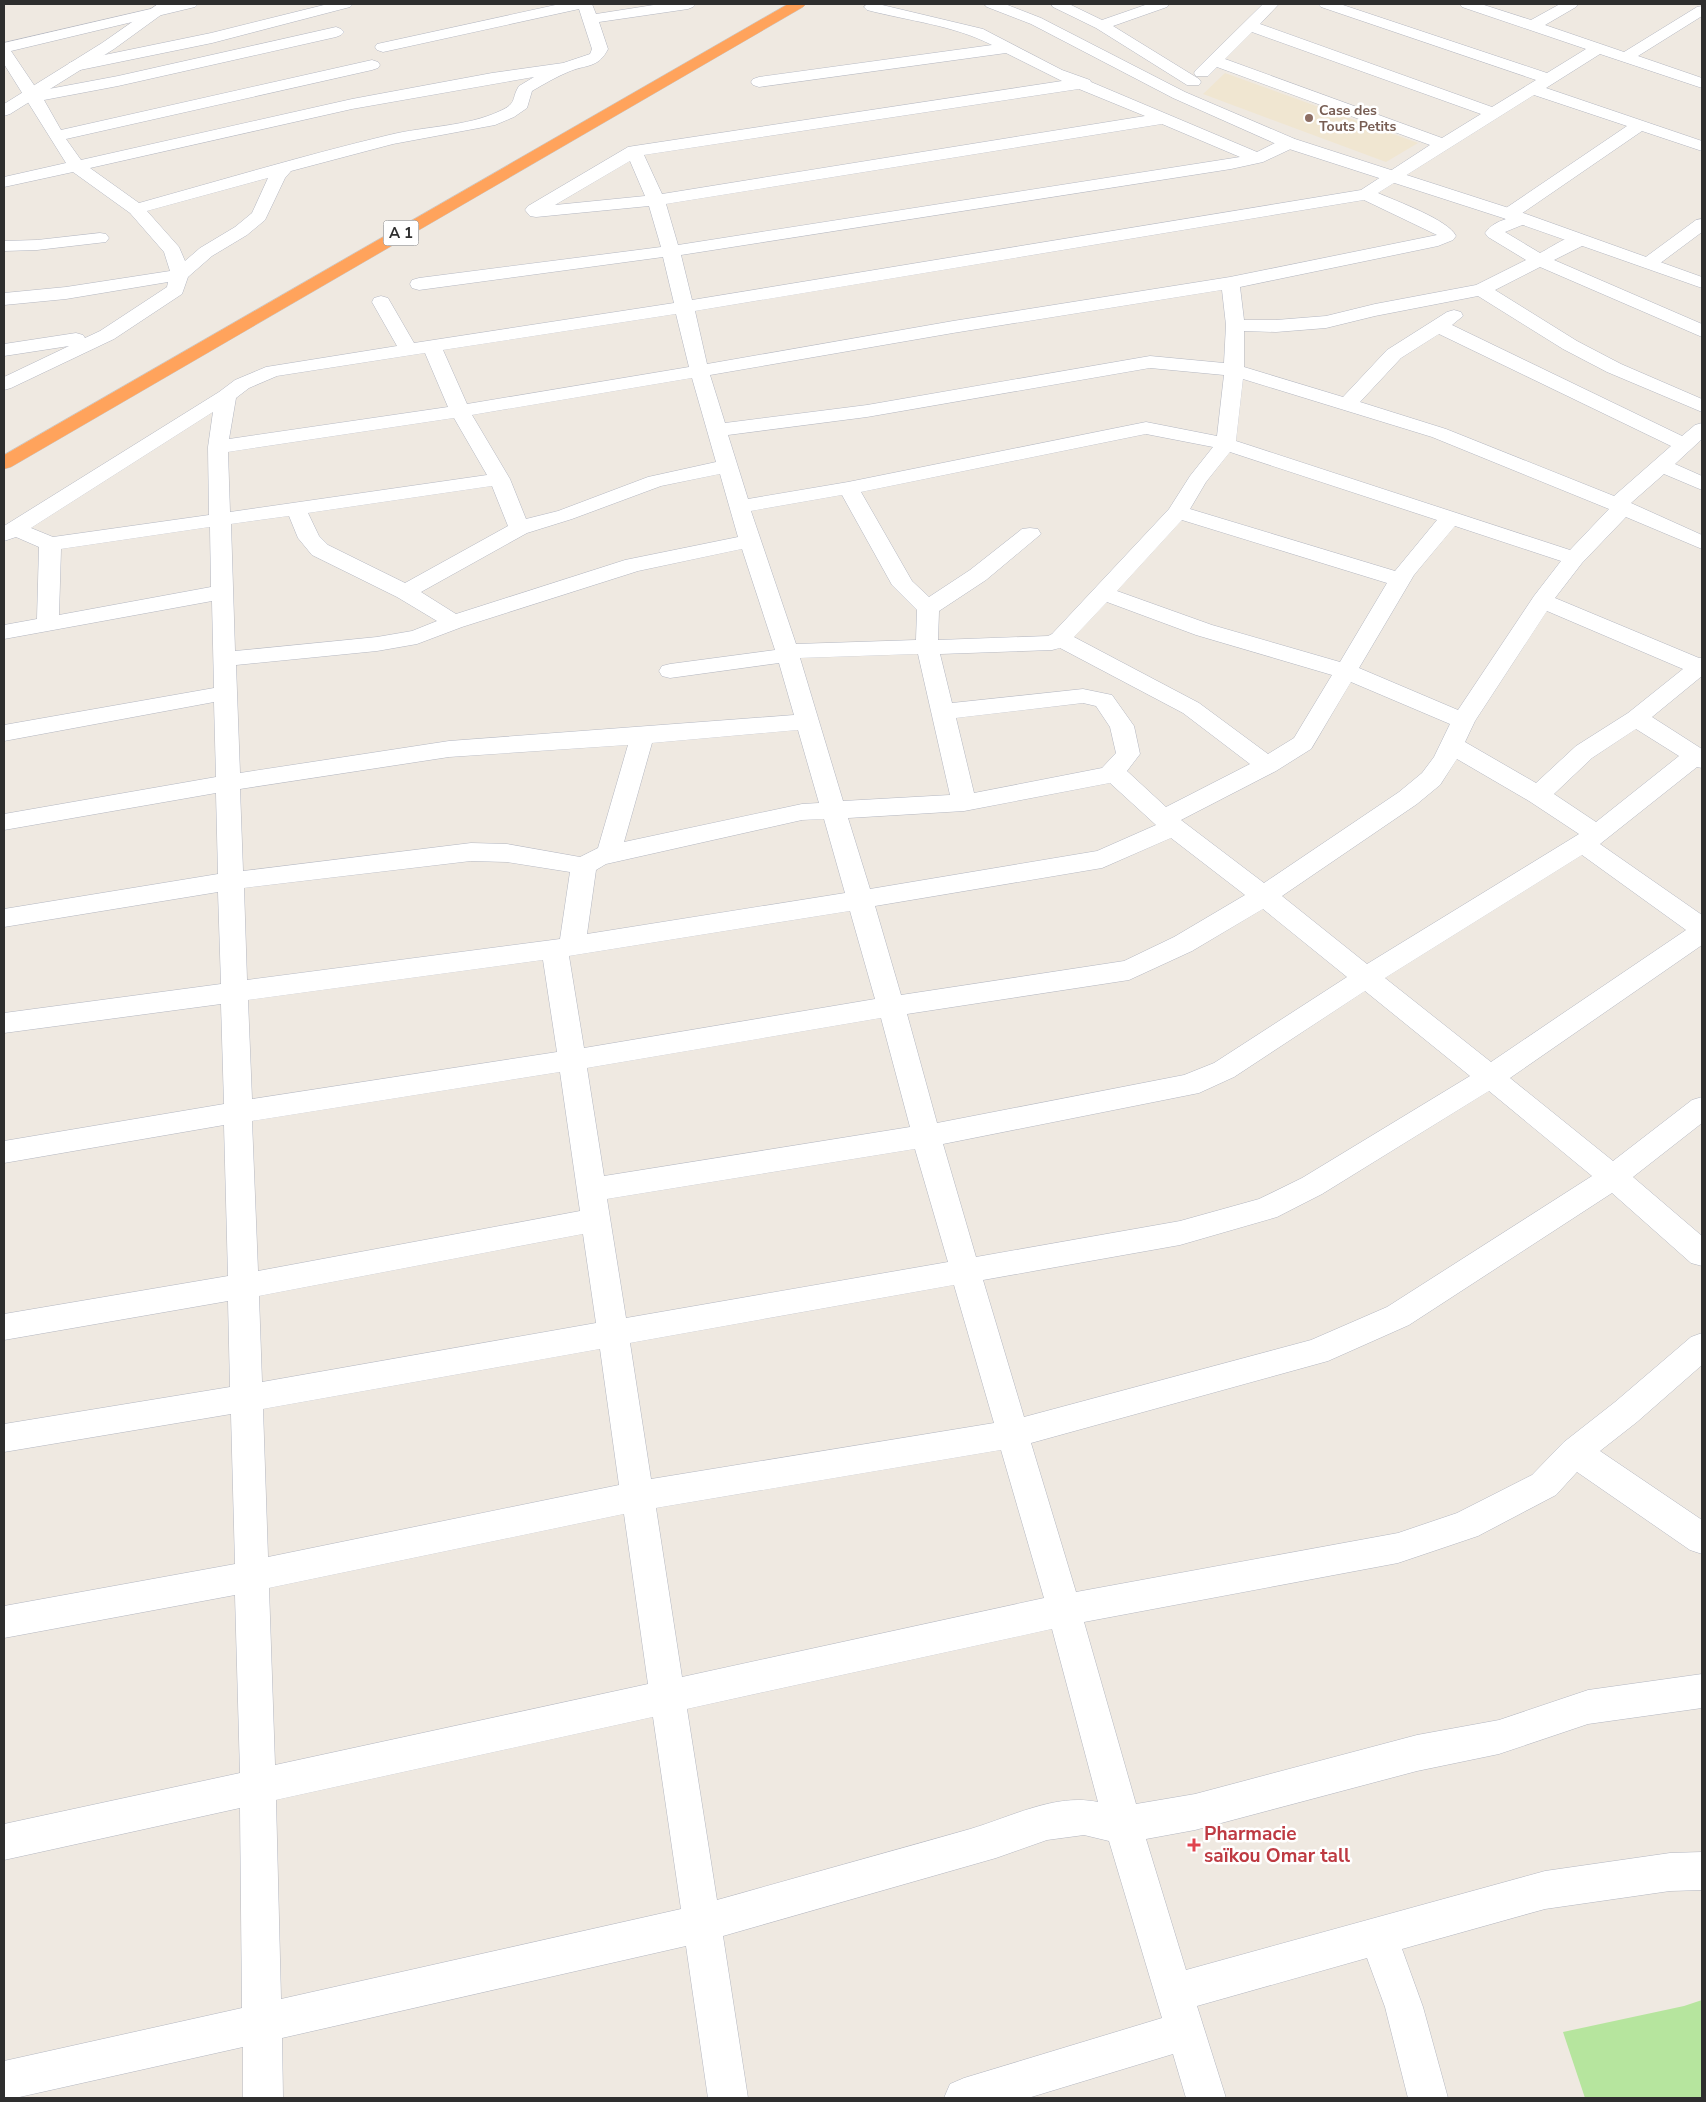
<svg xmlns="http://www.w3.org/2000/svg" width="1706" height="2102" font-family="'Nunito Sans',sans-serif">
<style>
.education{fill:#f0e6d1}
.green{fill:#b6e59e}
.lines{fill:none;stroke-linecap:round;stroke-linejoin:round}
.street-casing{stroke:#b4b7c1;stroke-width:1}
.secondary-casing{stroke:#b4b7c1;stroke-width:1}
.highway-casing{stroke:#c9c9c9;stroke-width:1}
.street{fill:#fff;fill-rule:evenodd}
.secondary{fill:#fff;fill-rule:evenodd}
.highway{fill:#ffa35c;fill-rule:evenodd}
.education-dot{fill:#8d6e63;stroke:#fff;stroke-width:2}
.health-dot{fill:#e0444e;stroke:#fff;stroke-width:2}
.labels{text-anchor:middle;dominant-baseline:central;stroke-width:5;stroke-linejoin:round;paint-order:stroke}
.far-education-label{font-size:14px;font-weight:bold;fill:#785e54;stroke:#fff;text-anchor:start}
.shield{fill:#fff;stroke:#6d6d6d;stroke-width:1}
.shield-label{font-size:15px;font-weight:bold;fill:#2e2e2e}
.near-health-label{font-size:19px;font-weight:bold;fill:#be3a42;stroke:#fff;text-anchor:start}
</style>
<rect width="100%" height="100%" fill="#efe9e1"/>
<path class="education" d="M1225,73L1418,143L1386,162L1203,94Z"/>
<path class="green" d="M1702,2000V2098H1585L1563,2032L1684,2006Z"/>
<g class="lines">
<defs>
<path id="street" d="M172,4H198L195,7L11,51L38,91L118,76L336,27L341,29L344,32L341,35L336,37L118,86L44,100L61,130L372,60L378,62L380,65L378,68L372,70L66,139L81,160L352,99L492,73L563,63L590,54L592,49L579,9L383,52L377,50L375,47L377,44L560,4H592L596,14L660,4H696L693,7L688,9L599,22L608,49C598,69 586,64 568,72C556,77 544,84 532,91L527,108L514,117L495,125L393,144L291,171L285,178L265,220L247,235L212,256L188,277L182,294L114,339L11,388L4,390V377L69,346L4,356V344L76,333L83,335L85,338L100,331L167,287L168,282L66,299L4,305V293L66,287L170,271L164,252L130,213L73,172L4,187V177L66,163L4,64V43ZM534,77L519,86C511,98 518,103 500,111C466,127 425,126 389,135C305,155 222,180 139,203L90,168L352,109ZM268,178L252,213L235,227L200,248L185,261L179,247L147,211Z
M328,4H353L350,7L212,43L75,71L69,69L67,66L69,63L75,61L211,33Z
M867,4H878L983,29L1062,70L1090,80L1091,82L1257,152L1283,139H1295L1297,143L1295,147L1263,162L1231,169L681,255L692,300L1361,190L1430,145L1217,67L1208,76H1196L1194,73L1196,70L1263,4H1279L1260,24L1492,107L1536,80L1321,7L1318,4H1340L1547,73L1586,49L1462,7L1460,4H1481L1531,20L1560,4H1578L1576,7L1545,25L1624,52L1697,7L1702,6V16L1638,56L1702,78V88L1600,54L1546,88L1702,141V151L1642,131L1521,214L1527,215L1530,219L1527,223L1505,232L1540,253C1554,246 1571,232 1586,236L1589,240L1586,244L1554,260L1702,324V337L1540,267L1495,290L1577,341L1621,364L1702,399V412L1607,372L1563,349L1478,296L1375,316L1326,328L1276,332L1244,331V367L1343,397L1387,350L1447,312L1454,310L1461,312L1463,316L1452,325L1682,436L1695,425L1702,423V439L1675,464L1702,476V490L1664,474L1631,503L1702,535V549L1626,517L1582,563L1555,598L1699,658H1702V676L1652,717L1702,749V768L1697,767L1600,844L1702,915V945L1510,1078L1613,1161L1692,1100L1702,1097V1123L1633,1177L1702,1236V1266L1691,1263L1612,1193L1409,1325L1328,1361L1031,1443L1076,1592L1398,1533L1457,1513L1532,1475L1564,1442L1615,1402L1691,1337L1702,1333V1365L1637,1422L1600,1451L1702,1520V1554L1690,1550L1577,1472L1556,1495L1478,1536L1398,1563L1084,1622L1136,1804L1195,1794L1417,1735L1499,1720L1588,1690L1702,1674V1708L1588,1724L1499,1754L1417,1771L1195,1830L1146,1839L1186,1970L1545,1871L1670,1853L1702,1852V1890L1670,1891L1545,1909L1402,1949L1423,2007L1448,2098H1408L1385,2007L1367,1958L1197,2006L1226,2098H1186L1173,2054L1028,2098H944L950,2084L964,2078L1162,2018L1109,1841L1084,1835L1047,1840L996,1858L723,1936L748,2098H708L686,1946L282,2038L283,2098H243V2047L15,2098H4V2061L242,2008L240,1808L4,1860V1824L240,1773L235,1595L4,1638V1606L235,1564L231,1414L4,1452V1424L230,1387L228,1301L4,1340V1314L228,1276L224,1125L4,1163V1141L224,1104L221,1004L4,1033V1013L221,984L218,892L4,927V909L218,874L216,793L4,830V814L216,777L214,702L4,741V725L214,688L212,601L4,639V625L37,619L39,547L16,537L4,541V526L219,392L235,380L266,367L397,346L372,302L374,298L381,296L388,298L414,343L674,303L663,257L419,290L412,288L410,284L412,280L419,278L661,247L649,206L536,217L530,216L525,210L528,206L628,147L634,146L1062,81L1006,53L759,87L753,85L751,82L753,79L759,77L992,45C953,25 909,21 867,10L864,7ZM1252,32L1481,114L1442,138L1225,59ZM1079,89L1145,116L662,194L644,155ZM1534,95L1627,126L1503,210L1500,214L1506,219C1497,222 1491,225 1485,233L1488,237L1526,260L1476,285L1375,304L1326,316L1276,320H1244L1240,287L1438,246L1453,240L1456,236C1449,220 1396,201 1378,193ZM1162,124L1240,157L678,245L666,204ZM630,161L645,196L555,205ZM1364,200L1437,235L1230,277L953,321L707,364L695,311ZM1222,290L1226,325L1224,363L1150,356L867,405L725,423L710,375L953,333ZM676,314L689,367L467,404L443,350ZM1439,334L1671,446L1614,496L1446,429L1360,402L1401,358ZM425,353L448,407L229,439L236,398L249,388L277,376ZM1150,368L1224,375L1217,436L1146,422L848,482L748,499L728,435L867,417ZM692,378L716,462L648,477L558,511L526,519L510,479L472,415ZM1243,379L1432,437L1609,509L1570,550L1236,441ZM213,412L208,447L209,515L53,537L31,528ZM454,418L487,475L230,512L228,452ZM1146,434L1213,447L1190,476L1169,509L1052,634L1048,636L938,640L939,611L986,580L1041,534L1038,529L1030,528L1022,529L970,570L929,597L912,581L861,492ZM1230,452L1437,520L1395,571L1190,509L1206,482ZM720,474L738,537L625,560L456,614L421,592L527,533L572,519L661,486ZM492,486L508,526L405,583L328,545L319,536L308,513ZM842,495L892,585L917,610L916,640L796,644L751,511ZM289,516L298,538L312,555L397,597L437,621L412,631L377,637L235,651L231,524ZM1182,520L1387,583L1340,662L1212,625L1117,591ZM1455,526L1561,561L1534,596L1458,710L1359,668L1414,575ZM210,527L211,587L59,615L61,549ZM742,549L775,650L670,664L662,666L659,671L662,676L670,678L779,663L794,715L449,741L240,773L236,665L377,651L417,644L462,627L638,571ZM1107,602L1196,635L1332,675L1294,738L1268,754L1199,703L1074,637ZM1547,611L1683,669L1628,713L1576,746L1536,783L1465,742L1475,721ZM1060,648L1183,713L1250,764L1166,807L1127,771L1140,754L1134,726L1112,695L1083,689L952,703L940,654L1052,650ZM918,654L950,795L843,801L800,658ZM1351,682L1450,724L1434,757L1422,773L1399,792L1264,883L1181,820L1276,771L1311,749ZM1083,703L1096,706L1110,727L1116,753L1102,768L974,793L956,718ZM1636,729L1679,756L1596,822L1554,794L1592,758ZM798,730L819,803L802,804L624,842L652,743ZM628,745L598,848L580,857L507,844L471,843L243,871L240,789L449,757ZM1457,759L1529,801L1579,834L1367,964L1282,896L1417,804L1440,785ZM1110,783L1156,825L1097,851L870,889L848,818L964,811ZM824,819L845,893L587,934L596,870L606,864L802,820ZM1171,838L1245,895L1174,937L1124,961L901,995L875,906L1102,868ZM1582,855L1686,930L1491,1062L1385,978ZM471,861L507,862L570,872L560,939L247,980L244,888ZM1263,909L1347,977L1214,1063L1184,1075L937,1123L907,1014L1129,980L1192,951ZM850,911L875,999L584,1048L569,956ZM543,960L557,1052L252,1099L248,1000ZM1365,991L1470,1076L1302,1178L1259,1199L1180,1221L976,1257L943,1144L1199,1093L1234,1077ZM881,1018L910,1127L604,1176L587,1068ZM560,1072L580,1211L258,1271L252,1121ZM1489,1091L1592,1176L1387,1307L1311,1340L1024,1417L983,1280L1180,1245L1277,1217L1322,1194ZM915,1149L948,1262L626,1318L607,1199ZM583,1234L596,1323L262,1382L259,1296ZM954,1285L994,1423L651,1479L630,1343ZM600,1349L619,1485L268,1557L263,1409ZM1001,1450L1044,1598L682,1677L656,1508ZM624,1514L648,1684L275,1765L269,1588ZM1052,1629L1098,1802C1055,1793 1011,1817 970,1829C886,1853 801,1876 717,1900L687,1709ZM653,1717L681,1909L281,1999L276,1800Z
M1051,4H1069L1102,20L1148,4H1169L1167,7L1113,26L1199,79L1201,82L1199,85H1187L1096,28L1053,7Z
M1702,219V232L1655,267L1649,268L1643,267L1640,263L1643,259L1696,220Z
M100,233L106,234L109,238L106,242L37,250L4,251V241L37,240Z"/>
<path id="secondary" d="M158,4H176L114,49L10,114L4,116V104L102,43Z
M984,4H1005L1041,18L1185,92L1295,139L1515,210L1702,277V288L1503,218L1283,147L1173,98L1031,24L987,7Z"/>
<path id="highway" d="M788,4H806L803,7L11,467L4,469V455Z"/>
</defs>
<use href="#street" class="street-casing"/>
<use href="#secondary" class="secondary-casing"/>
<use href="#highway" class="highway-casing"/>
<use href="#street" class="street"/>
<use href="#secondary" class="secondary"/>
<use href="#highway" class="highway"/>
</g>
<circle class="education-dot" cx="1309" cy="118" r="5"/>
<path class="health-dot" d="M1191.5 1837.5h5v5h5v5h-5v5h-5v-5h-5v-5h5z"/>
<g class="labels">
<g class="far-education-label">
<text x="1319" y="110">Case des<tspan x="1319" dy="16">Touts Petits</tspan></text>
</g>
<rect class="shield" x="383.5" y="220.5" width="35" height="25" rx="4"/>
<g class="shield-label">
<text x="401" y="233">A 1</text>
</g>
<g class="near-health-label">
<text x="1204" y="1834">Pharmacie<tspan x="1204" dy="22">saïkou Omar tall</tspan></text>
</g>
</g>
<rect width="1706" height="2102" fill="none" stroke="#2e2e2e" stroke-width="10"/>
</svg>
